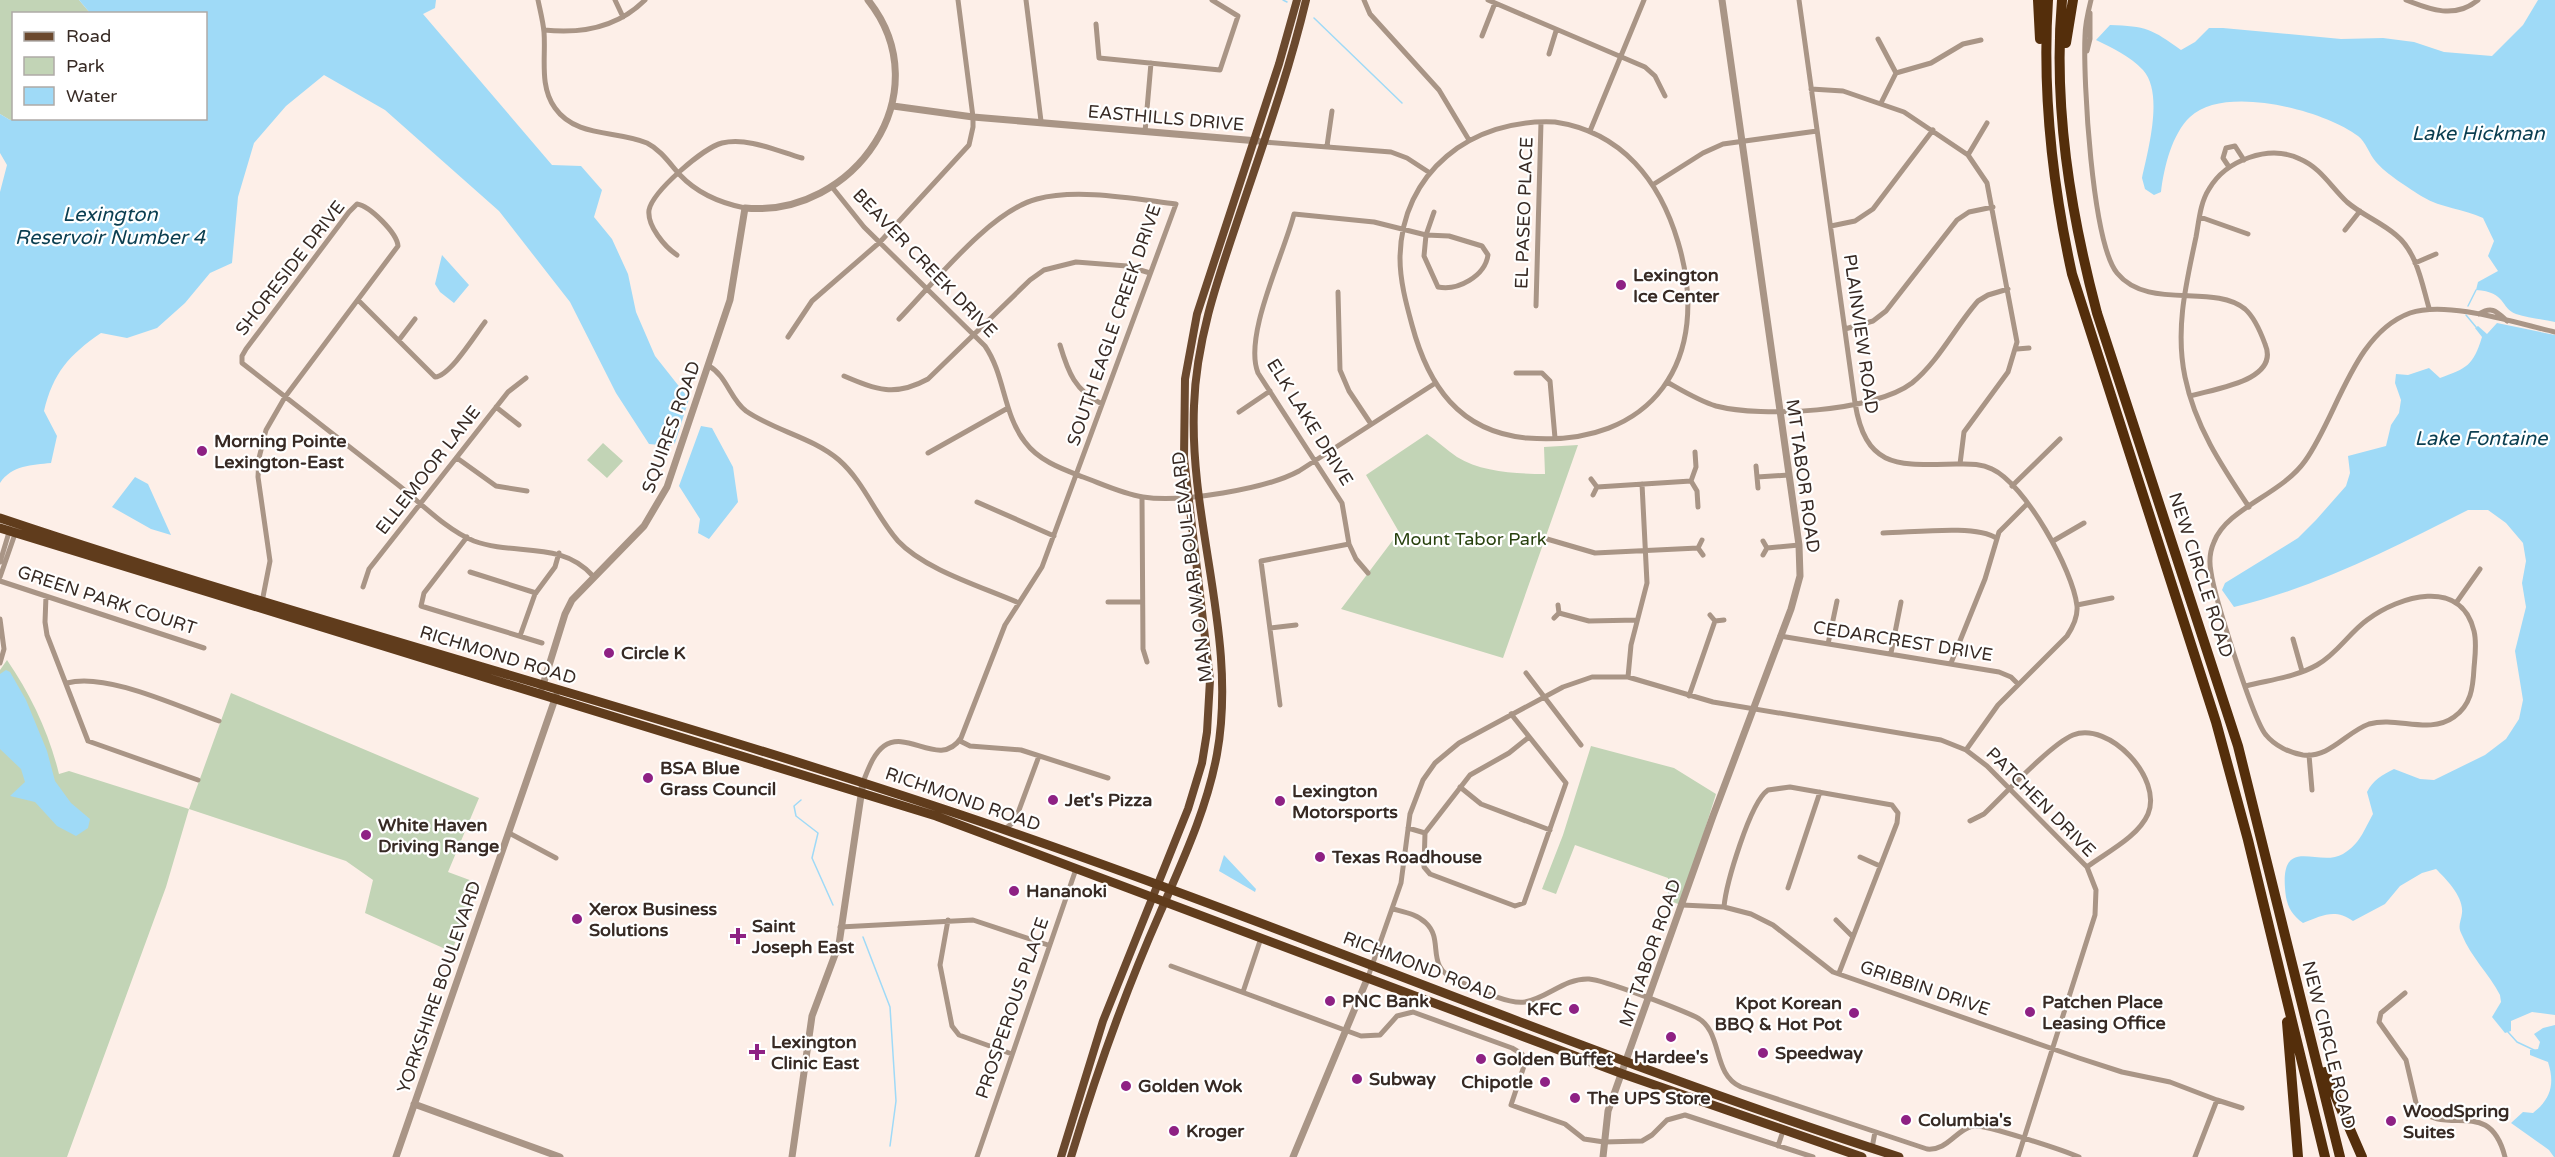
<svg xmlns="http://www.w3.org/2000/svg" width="2555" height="1157" font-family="'Varela Round',sans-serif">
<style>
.green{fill:#c2d4b6}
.water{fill:#9fdaf7}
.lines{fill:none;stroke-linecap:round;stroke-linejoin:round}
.stream{stroke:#9fdaf7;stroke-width:1.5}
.minor{stroke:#a99586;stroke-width:5}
.tertiary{stroke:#a99586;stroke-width:7}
.primary{stroke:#6b492e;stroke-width:8}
.trunk{stroke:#603c1c;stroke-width:9}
.motorway{stroke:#542e0b;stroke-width:10}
.poi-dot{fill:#8e2184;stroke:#fff;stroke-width:2}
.labels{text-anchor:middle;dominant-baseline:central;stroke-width:4.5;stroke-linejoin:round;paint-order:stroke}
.street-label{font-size:18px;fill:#372a24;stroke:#fff}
.poi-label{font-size:18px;font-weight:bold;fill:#372a24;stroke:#fff;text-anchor:start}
.park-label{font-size:18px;fill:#28410e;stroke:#fff}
.water-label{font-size:20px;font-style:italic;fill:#0a3e51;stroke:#fff}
</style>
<rect width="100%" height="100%" fill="#fdefe8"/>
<path class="green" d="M0,0H79L90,13L14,14V118L17,119L10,120L0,114Z
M1427,434C1437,441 1447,450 1457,457C1481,472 1517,474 1545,474L1544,447L1578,445L1503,658L1341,609L1399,532L1366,475Z
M603,443L623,461L607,478L587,460Z
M7,660C31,695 49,733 59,774L69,771L189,809L231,693L479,798L448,872L475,882L452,952L365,913L373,880L346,861L189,809L166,887L67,1157H0V670Z
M1591,746L1674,768L1716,794L1682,902L1678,904L1668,900V878L1575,845L1556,894L1542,889L1563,835Z"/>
<path class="water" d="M79,0H436L435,8L423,14L552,165L581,166L602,190L594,217L612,239L628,274L636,312L655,356L689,399L675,443L670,446L649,444L616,393L570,302L499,211L385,110L324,75L286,106L254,143L238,197L232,263L210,273L185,303L157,328L127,338L101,333C69,355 53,373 44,411L57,436L51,463C32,465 12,465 0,483V192L7,165L0,153V114L10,120L206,118V14L90,13Z
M2538,0H2555V322C2542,319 2528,318 2516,314C2500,308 2507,292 2476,290L2478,282L2498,271L2488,256L2494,241L2483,218C2464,209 2441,208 2423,197C2410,189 2385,173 2376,162C2369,154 2366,142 2358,136C2324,110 2224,84 2190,117C2172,134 2164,167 2161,192L2154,195L2145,189L2142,178C2148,150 2164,93 2143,70C2130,56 2112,48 2096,40L2110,25C2146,26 2152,29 2181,50L2195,42L2209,28H2223L2341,39L2383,38L2414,42L2444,52L2492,56L2523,25Z
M442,255L469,285L454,303L440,292L435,284Z
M2497,323L2555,335V1015L2532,1012L2511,1021V1031L2505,1033L2492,1017L2501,1002L2500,995C2489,974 2471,957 2462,935C2457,926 2461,922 2462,913C2464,897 2446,879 2436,869L2422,873L2400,886L2385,904L2353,921C2334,908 2322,916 2303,923C2290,914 2286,904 2285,888C2281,835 2319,868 2343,854C2360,844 2364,830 2373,814L2367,792C2373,780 2382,775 2394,769L2420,779L2434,780L2485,755L2506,739L2519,719L2523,700L2515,651L2526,607L2522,583L2526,561L2523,543L2506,523L2488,510H2468C2392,548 2318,587 2234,607L2222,590L2225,583L2298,538L2316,520L2346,486L2350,473L2348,456L2386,446L2391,425L2399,413L2401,400L2395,383L2396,374L2408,375L2429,368L2440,378C2467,368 2473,366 2482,337L2475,328L2478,326L2487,334Z
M701,426L712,428L733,467L738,502L709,539L698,533L700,519L679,486Z
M135,477L148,484L171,535L151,529L112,507Z
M6,670L10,672L26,700L47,751L55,781L71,803L90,819L88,828L76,836L57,826L35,802L10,796L25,782L21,769L0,749V674Z
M1224,855L1256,889L1255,892L1219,871Z
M2555,1025V1157H2554L2549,1150L2511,1123L2523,1112L2533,1113C2551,1099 2555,1084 2548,1062L2530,1055V1050L2538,1049L2540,1042L2534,1034L2543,1028Z"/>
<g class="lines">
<path class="stream" d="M1283,0L1287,2
M1314,18L1402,103
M2468,306L2476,290
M2466,315L2476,327
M801,800L794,806L796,816L818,833L812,858L833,905
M863,937L890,1007L896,1101L890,1146
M2508,1032L2517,1042L2534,1050"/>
<path class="minor" d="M538,0C540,10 543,21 544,32C546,57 539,86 555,108C576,138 617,130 647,143C661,150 670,164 680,175C697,193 720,203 745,208
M615,0L623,17
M1026,0L1041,121
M1364,0L1370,14L1439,90L1469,140
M1488,0L1645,67L1655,76L1665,96
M1799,0L1855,403C1866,470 1899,465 1956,464C1968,464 1980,463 1992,469C2025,484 2073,570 2077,606C2078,617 2073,627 2067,636L1998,705L1966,750
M2091,0C2088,12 2085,24 2085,36C2083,79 2092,242 2117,273C2148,311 2213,283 2245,309C2254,317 2261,333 2265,344C2281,381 2213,389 2190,396
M2406,0C2431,10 2455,19 2478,0
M1096,24L1099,58L1220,70L1238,16L1212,0
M544,30C581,34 617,28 645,0
M1482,36L1495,3
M1878,39L1896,73
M2087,51L2090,39V13
M1549,54L1556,31
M1811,89L1843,91L1904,112L1968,155L1987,183L2017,342L2008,372L1964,432L1960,464
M1881,103L1896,73L1931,63L1963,44L1981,40
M1555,122C1622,132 1660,181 1678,242C1713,359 1653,448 1527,438C1459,432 1428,385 1412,325C1406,303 1400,281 1400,258C1401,172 1472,118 1555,122Z
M1590,131L1644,0
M1145,132L1151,63
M1264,142L1391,152L1407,158L1430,173
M1327,146L1332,111
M1968,155L1987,123
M2229,167L2223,158L2226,148L2235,146L2244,160
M1654,184L1703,153L1723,144L1817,131
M832,187L864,227L985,346C1005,375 1003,414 1025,442C1039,461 1062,469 1083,477C1102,484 1123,494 1143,497C1181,503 1266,489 1299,471L1434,384
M2200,217L2248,234
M1831,226L1855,221L1873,209L1933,130
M2345,230L2360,211
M1426,235L1449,236L1482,246L1488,255C1485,276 1458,291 1438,287L1424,256Z
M677,255C665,247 647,226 649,210C653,191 703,148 722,143C748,137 777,151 802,158
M2415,263L2436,254
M1338,292L1340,370L1349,391L1371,424
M358,300L435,377C450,376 475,335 485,322
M1536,306L1541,122
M2479,314C2492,306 2496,311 2507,321
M1845,329L1873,321L1886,311L1957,220L1969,212L1993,207
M788,337L812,301L880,242L969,145L973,127V117L958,0
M399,340L415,319
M1060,345C1068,372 1075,391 1102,404
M2017,349L2029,348
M709,366C727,376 730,399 746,411C775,431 812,437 839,460C864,482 876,516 898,541C925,570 983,587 1019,603
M1516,373H1542L1550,381L1555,438
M844,376C877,390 895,397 928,379L1030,280L1044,270L1076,262L1127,266L1150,273
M1667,382C1683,391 1699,401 1716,406C1762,418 1874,412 1912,383C1939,361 1955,327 1978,301L1988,295L2008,289
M496,407L519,425
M1239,412L1270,391
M1695,452L1696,467L1691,481L1697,491L1698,507
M928,453L1008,408
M457,458L496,486L527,491
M1756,466L1758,488
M1757,477L1789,475
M1591,479L1597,487L1593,495
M2012,486L2060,439
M1597,487L1691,481
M1142,497L1143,649L1147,662
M977,502L1054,536
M2249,507C2221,465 2195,426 2185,377C2175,329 2186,284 2196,237C2199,221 2200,203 2209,189C2226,160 2269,144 2300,159C2321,168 2331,187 2347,202C2362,215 2381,222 2396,235C2417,252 2422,284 2429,308
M1883,533C1909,533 1976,524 1996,538
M467,537L424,593L421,606L542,643
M1547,539L1595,553L1698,548
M1702,540L1698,548L1703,555
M1763,541L1767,548L1763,555
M2053,541L2084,523
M1767,548L1799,545
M0,562L10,529
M470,572L536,593
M1368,573L1356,559L1349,544L1342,503L1258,373C1243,336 1284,254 1294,214L1374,222L1426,235L1434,212
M0,577L16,531
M0,581L204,648
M363,587L369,569L508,392L526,378
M46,596L45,622L47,635L88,741L198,780
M262,602L270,561L258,477L259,458L266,430L285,397L398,246C397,233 370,206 357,204L349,212L246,349L242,356V363C294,404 346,444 397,484C420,502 446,530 474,541C515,556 561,540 593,576
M1108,602H1142
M2456,603L2480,569
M2077,605L2112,598
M1559,613L1589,621L1637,620
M1710,615L1715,621L1724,620
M1554,618L1559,613L1558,605
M0,619L4,649L0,663
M1270,628L1296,625
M520,636L535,594L555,567L559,553
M1780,636L1999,672L2011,677L2018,684
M2293,639L2302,671
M1828,644L1837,601
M1891,653L1901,602
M1951,663L1985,579L1999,532L2027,504
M1526,673L1581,745
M1628,677L1631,645L1647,583L1642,484
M67,683C106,672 179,707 219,721
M2246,686C2269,680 2296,677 2317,665C2337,654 2349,633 2367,620C2399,596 2461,577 2474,631C2477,643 2475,656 2474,668C2473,688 2471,705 2454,717C2429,735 2397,716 2369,724C2346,732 2330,758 2303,755C2290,753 2275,746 2266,735C2253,720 2214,595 2211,572C2209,562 2210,551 2214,542C2227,508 2281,495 2305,461C2338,415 2353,334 2410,313C2447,300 2516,323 2555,332
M1689,696L1715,621
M1280,705L1261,561L1349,544
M1511,714L1566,783L1524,903L1515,906L1430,874L1424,867L1425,833L1470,775L1509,753L1529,737
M960,741L970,746L1021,750L1108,778
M2309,755L2312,790
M863,782C868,770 873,754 884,746C908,729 940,769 961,738L1005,625L1042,567L1176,204C1135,199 1077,188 1037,199C990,211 934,283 899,319
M1460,787L1481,804L1550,830
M1970,821L1984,814C2004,795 2051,744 2073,735C2109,721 2163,778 2148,814C2138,837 2107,852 2087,867
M1408,828L1425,833
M1005,829L1015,821L1039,756
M509,833L556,858
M1860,857L1880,866
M1788,888L1820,792
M1682,905L1724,907L1751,914L1773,925L1833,972L2079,1058L2122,1072L2170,1082L2217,1100
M1724,907C1726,884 1750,802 1768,790L1790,787L1892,805L1898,813L1897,823L1839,973
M1393,909C1404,912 1417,914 1426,923C1445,941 1424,966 1456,980C1472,987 1508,1005 1525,1002C1548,998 1564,978 1589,979C1605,980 1679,1009 1696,1017C1724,1031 1711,1074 1741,1087L1927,1149C1947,1151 1955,1131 1972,1126C1982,1123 2065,1151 2079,1157
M948,920L940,965L952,1026L959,1035L1012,1054
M1836,920L1852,936
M840,927L973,920L1048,945
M1171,966L1361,1036L1380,1035L1397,1016L1413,1012L1512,1048L1522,1054L1525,1063L1511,1105L1565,1124L1584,1139L1604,1142L1642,1141L1652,1135L1667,1120L1685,1115L1813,1157
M1368,977L1401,883L1410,814L1423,780L1435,763L1459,743L1563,687L1592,677H1628L1713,702L1941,740L1966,750L1987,766L2087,867L2096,890L2095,915L2018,1157
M1243,992L1261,938
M2405,993L2381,1013L2379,1022L2406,1060L2417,1107C2447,1139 2489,1095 2505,1157
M1778,1146L1783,1131
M1872,1148L1875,1132
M977,1157L1076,869
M2195,1157L2217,1100L2242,1108"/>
<path class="tertiary" d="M893,106L973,117L1258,141
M542,688L565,614L572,600L644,526L667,487L730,300L745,208C854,218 942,93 868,0
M414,1104L560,1157
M396,1157L556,696
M792,1157L812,1016L839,944L863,782
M1293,1157L1368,977
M1603,1157L1608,1111L1713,816L1791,609L1800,576L1799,545L1722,0"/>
<path class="primary" d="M1061,1157L1103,1021L1188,809L1202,763L1207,732L1210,680L1184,458L1185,379L1197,314L1279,64L1297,0
M1071,1157C1096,1074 1125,992 1160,913C1182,862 1207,809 1217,754C1238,638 1189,523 1194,406C1196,343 1216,284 1236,225C1261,150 1288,76 1306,0"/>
<path class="trunk" d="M0,518C325,627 657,712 982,822C1290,927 1589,1057 1899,1157
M0,528L936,816L1623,1074L1862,1157"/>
<path class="motorway" d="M2038,0L2040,39
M2048,0C2042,93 2052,183 2072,274L2216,722L2248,840L2325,1157
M2062,0C2053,106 2070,211 2097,313L2238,746L2340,1157
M2066,43L2073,0
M2287,1022L2298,1157
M2325,1072L2362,1157"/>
</g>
<g class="poi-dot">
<circle cx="1621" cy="285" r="6"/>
<circle cx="202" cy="451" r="6"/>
<circle cx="609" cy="653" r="6"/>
<circle cx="648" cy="778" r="6"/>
<circle cx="1053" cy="800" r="6"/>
<circle cx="1280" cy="801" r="6"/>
<circle cx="366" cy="835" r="6"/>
<circle cx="1320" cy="857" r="6"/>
<circle cx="1014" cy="891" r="6"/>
<circle cx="577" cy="919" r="6"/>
<path d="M735 927h6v6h6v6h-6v6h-6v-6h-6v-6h6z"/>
<circle cx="1330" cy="1001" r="6"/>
<circle cx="1574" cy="1009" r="6"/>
<circle cx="2030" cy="1012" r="6"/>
<circle cx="1854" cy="1013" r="6"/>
<circle cx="1671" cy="1037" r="6"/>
<path d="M754 1043h6v6h6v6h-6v6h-6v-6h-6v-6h6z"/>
<circle cx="1763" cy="1053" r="6"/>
<circle cx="1481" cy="1059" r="6"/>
<circle cx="1357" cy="1079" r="6"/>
<circle cx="1545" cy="1082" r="6"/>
<circle cx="1126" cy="1086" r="6"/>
<circle cx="1575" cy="1098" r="6"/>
<circle cx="1906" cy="1120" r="6"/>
<circle cx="2391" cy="1121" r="6"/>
<circle cx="1174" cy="1131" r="6"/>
</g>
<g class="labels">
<g class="street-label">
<text transform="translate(1166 118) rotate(5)">EASTHILLS DRIVE</text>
<text transform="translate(1524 213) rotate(-88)">EL PASEO PLACE</text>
<text transform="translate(925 263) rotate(46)">BEAVER CREEK DRIVE</text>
<text transform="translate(290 268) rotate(-52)">SHORESIDE DRIVE</text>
<text transform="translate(1114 325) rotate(-71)">SOUTH EAGLE CREEK DRIVE</text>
<text transform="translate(1861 334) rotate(82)">PLAINVIEW ROAD</text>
<text transform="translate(1310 422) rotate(58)">ELK LAKE DRIVE</text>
<text transform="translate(671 427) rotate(-70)">SQUIRES ROAD</text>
<text transform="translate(428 470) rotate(-52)">ELLEMOOR LANE</text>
<text transform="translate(1803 476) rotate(82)">MT TABOR ROAD</text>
<text transform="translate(1192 567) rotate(-97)">MAN O WAR BOULEVARD</text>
<text transform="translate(2201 575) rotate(72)">NEW CIRCLE ROAD</text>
<text transform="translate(107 600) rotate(18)">GREEN PARK COURT</text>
<text transform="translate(1903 641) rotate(9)">CEDARCREST DRIVE</text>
<text transform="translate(498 655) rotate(17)">RICHMOND ROAD</text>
<text transform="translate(963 799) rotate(19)">RICHMOND ROAD</text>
<text transform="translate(2041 802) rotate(45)">PATCHEN DRIVE</text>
<text transform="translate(1650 953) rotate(-71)">MT TABOR ROAD</text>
<text transform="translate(1420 966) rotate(21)">RICHMOND ROAD</text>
<text transform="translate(439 987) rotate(-71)">YORKSHIRE BOULEVARD</text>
<text transform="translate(1925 988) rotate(19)">GRIBBIN DRIVE</text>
<text transform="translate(1012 1008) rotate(-71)">PROSPEROUS PLACE</text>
<text transform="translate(2329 1045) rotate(76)">NEW CIRCLE ROAD</text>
</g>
<g class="poi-label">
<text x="1633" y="275">Lexington<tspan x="1633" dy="21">Ice Center</tspan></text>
<text x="214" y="441">Morning Pointe<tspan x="214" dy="21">Lexington-East</tspan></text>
<text x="621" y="653">Circle K</text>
<text x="660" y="768">BSA Blue<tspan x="660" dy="21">Grass Council</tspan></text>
<text x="1292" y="791">Lexington<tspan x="1292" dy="21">Motorsports</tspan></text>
<text x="1065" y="800">Jet's Pizza</text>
<text x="378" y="825">White Haven<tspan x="378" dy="21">Driving Range</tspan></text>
<text x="1332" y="857">Texas Roadhouse</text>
<text x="1026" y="891">Hananoki</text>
<text x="589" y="909">Xerox Business<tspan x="589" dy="21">Solutions</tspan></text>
<text x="752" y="926">Saint<tspan x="752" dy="21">Joseph East</tspan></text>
<text x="1342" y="1001">PNC Bank</text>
<text x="2042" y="1002">Patchen Place<tspan x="2042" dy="21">Leasing Office</tspan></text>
<text x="1842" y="1003" text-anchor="end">Kpot Korean<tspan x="1842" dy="21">BBQ &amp; Hot Pot</tspan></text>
<text x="1562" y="1009" text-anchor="end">KFC</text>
<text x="771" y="1042">Lexington<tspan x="771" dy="21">Clinic East</tspan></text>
<text x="1775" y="1053">Speedway</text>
<text x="1671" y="1057" text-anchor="middle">Hardee's</text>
<text x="1493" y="1059">Golden Buffet</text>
<text x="1369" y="1079">Subway</text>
<text x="1533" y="1082" text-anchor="end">Chipotle</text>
<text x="1138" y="1086">Golden Wok</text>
<text x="1587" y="1098">The UPS Store</text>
<text x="2403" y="1111">WoodSpring<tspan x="2403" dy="21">Suites</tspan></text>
<text x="1918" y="1120">Columbia's</text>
<text x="1186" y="1131">Kroger</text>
</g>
<g class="park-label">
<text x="1470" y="539">Mount Tabor Park</text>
</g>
<g class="water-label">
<text x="2478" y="134">Lake Hickman</text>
<text x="110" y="215">Lexington<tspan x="110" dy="23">Reservoir Number 4</tspan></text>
<text x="2481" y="439">Lake Fontaine</text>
</g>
</g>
<rect x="12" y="12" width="195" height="108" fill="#ffffff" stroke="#afaaa7" stroke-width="1.5"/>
<rect x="24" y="32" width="30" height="9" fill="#6b492e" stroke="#afaaa7" stroke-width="1.5"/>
<text x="66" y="42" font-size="18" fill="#372a24">Road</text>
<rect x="24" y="57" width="30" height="18" fill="#c2d4b6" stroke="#afaaa7" stroke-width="1.5"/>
<text x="66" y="72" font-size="18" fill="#372a24">Park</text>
<rect x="24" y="87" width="30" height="18" fill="#9fdaf7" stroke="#afaaa7" stroke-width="1.5"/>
<text x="66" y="102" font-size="18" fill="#372a24">Water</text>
</svg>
